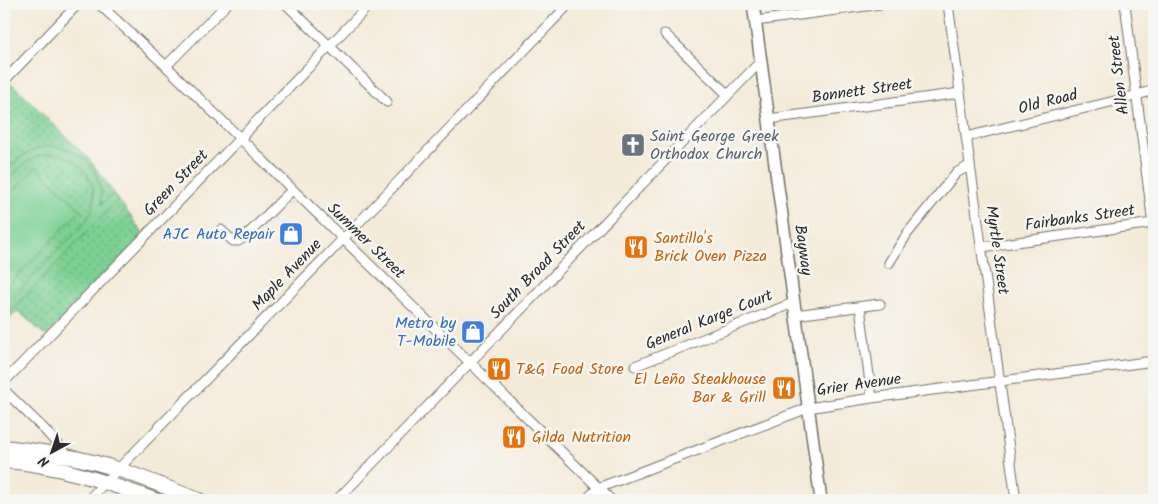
<svg xmlns="http://www.w3.org/2000/svg" width="1158" height="504" font-family="Kalam,sans-serif">
<style>
.grass{fill:url(#grass-dots);stroke:#547e5f}
.garden{fill:#7dd093;stroke:#547e5f}
.lines{fill:none;stroke-linecap:round;stroke-linejoin:round}
.minor-casing{stroke:#716e68;stroke-width:11}
.major-casing{stroke:#716e68;stroke-width:14}
.highway-casing{stroke:#716e68;stroke-width:16}
.minor{stroke:#fff;stroke-width:9}
.major{stroke:#fff;stroke-width:11}
.highway{stroke:#fff;stroke-width:14}
.labels{text-anchor:middle;dominant-baseline:central;stroke-width:5;stroke-linejoin:round;paint-order:stroke}
.street-label{font-size:16px;fill:#2b2b2b;stroke:#f6f6f2}
.worship-label{font-size:16px;fill:#5b616d;stroke:#f6f6f2;text-anchor:start}
.shop-label{font-size:16px;fill:#366cbe;stroke:#f6f6f2;text-anchor:end}
.food-label{font-size:16px;fill:#c56008;stroke:#f6f6f2;text-anchor:start}
</style>
<defs>
<pattern id="grass-dots" width="8" height="8" patternUnits="userSpaceOnUse" patternTransform="scale(1.25)"><rect width="8" height="8" fill="#7dd093"/><path d="M2 2h.1M6 6h.1" fill="none" stroke="#67a978" stroke-width="1.8" stroke-linecap="round"/></pattern>
</defs>
<rect width="100%" height="100%" fill="#f6f6f2"/>
<filter id="ink" filterUnits="userSpaceOnUse"><feTurbulence type="fractalNoise" baseFrequency=".02" numOctaves="2"/><feDisplacementMap in="SourceGraphic" scale="10" xChannelSelector="R" yChannelSelector="G"/><feConvolveMatrix kernelMatrix="1 2 1 2 8 2 1 2 1" color-interpolation-filters="sRGB"/></filter>
<filter id="wash" filterUnits="userSpaceOnUse"><feTurbulence type="fractalNoise" baseFrequency=".0096" numOctaves="4" result="noise"/><feDisplacementMap in="SourceGraphic" scale="20" xChannelSelector="R" yChannelSelector="G"/><feGaussianBlur stdDeviation="1.12" result="paint"/><feColorMatrix in="noise" values="0 0 0 0 0 0 0 0 0 0 0 0 0 0 0 0 0 1.4 0 .05"/><feComposite in="paint" operator="in"/></filter>
<g filter="url(#wash)">
<rect width="100%" height="100%" fill="#f4ead8"/>
<path class="grass" d="M12,84L90,160L144,235L46,336L18,311L4,324V93Z"/>
<path class="garden" d="M51,146C84,148 104,173 101,205L112,194L118,200L4,318V306C22,288 40,270 57,251C69,239 86,226 92,210C102,178 71,146 39,156C24,161 14,174 4,185V173C18,159 30,148 51,146Z
M36,167L81,210L4,289V200Z"/>
</g>
<g filter="url(#ink)">
<g class="lines">
<defs>
<path id="minor" d="M99,4L166,66L611,500
M286,4L387,102
M948,4L1016,500
M1125,4L1154,232
M756,21L880,4
M665,34L728,95
M166,66L227,4
M4,81L78,4
M769,119L960,93
M966,137L1127,98L1154,90
M221,230L233,241H238L245,237L292,190
M982,247L1153,223
M889,263L907,234L956,173L969,166
M860,307L872,398
M795,315L880,304
M635,366L793,303
M4,382L370,4
M4,390L44,429L68,456
M88,500L343,239L569,4
M337,500L761,61
M586,500L598,488L808,408L872,398L1154,361"/>
<path id="major" d="M753,4L821,500"/>
<path id="highway" d="M4,447C42,451 80,457 117,469C145,478 172,490 199,500
M4,461C56,464 106,482 155,500"/>
</defs>
<use href="#minor" class="minor-casing"/>
<use href="#major" class="major-casing"/>
<use href="#highway" class="highway-casing"/>
<use href="#minor" class="minor"/>
<use href="#major" class="major"/>
<use href="#highway" class="highway"/>
</g>
</g>
<defs>
<symbol id="church-square" viewBox="-11 -11 22 22"><rect x="-9" y="-9" width="18" height="18" rx="4" fill="#6b7280" stroke="#f6f6f2"/><path d="M-1.2-6h2.4v3.5h3.3v2.4h-3.3V6h-2.4V-.1h-3.3v-2.4h3.3Z" fill="#fff"/></symbol>
<symbol id="shop-square" viewBox="-11 -11 22 22"><rect x="-9" y="-9" width="18" height="18" rx="4" fill="#3f7fe0" stroke="#f6f6f2"/><path d="M-5-2.5h2.3a2.7 3.5 0 0 1 5.4 0H5L5.5 6h-11ZM-1.5-2.5h3a1.5 2.3 0 0 0-3 0Z" fill="#fff"/></symbol>
<symbol id="restaurant-square" viewBox="-11 -11 22 22"><rect x="-9" y="-9" width="18" height="18" rx="4" fill="#e8710a" stroke="#f6f6f2"/><path d="M-5-6h1v4h1v-4h1v4h1v-4h1v5L-1.5 .5V6h-2V.5L-5-1ZM5-6V6H3V1.5H1.5Q1.5-4 5-6Z" fill="#fff"/></symbol>
</defs>
<g fill-rule="evenodd">
<use href="#church-square" x="619" y="131" width="28" height="28"/>
<use href="#shop-square" x="277" y="220" width="28" height="28"/>
<use href="#restaurant-square" x="622" y="233" width="28" height="28"/>
<use href="#shop-square" x="459" y="318" width="28" height="28"/>
<use href="#restaurant-square" x="485" y="355" width="28" height="28"/>
<use href="#restaurant-square" x="770" y="374" width="28" height="28"/>
<use href="#restaurant-square" x="500" y="423" width="28" height="28"/>
</g>
<g class="labels">
<g class="street-label">
<text transform="translate(1119 75) rotate(-97)">Allen Street</text>
<text transform="translate(862 91) rotate(-8)">Bonnett Street</text>
<text transform="translate(1048 102) rotate(-14)">Old Road</text>
<text transform="translate(176 183) rotate(-46)">Green Street</text>
<text transform="translate(1080 218) rotate(-8)">Fairbanks Street</text>
<text transform="translate(366 241) rotate(44)">Summer Street</text>
<text transform="translate(803 250) rotate(82)">Bayway</text>
<text transform="translate(997 250) rotate(82)">Myrtle Street</text>
<text transform="translate(538 270) rotate(-46)">South Broad Street</text>
<text transform="translate(287 275) rotate(-46)">Maple Avenue</text>
<text transform="translate(709 320) rotate(-22)">General Karge Court</text>
<text transform="translate(859 385) rotate(-8)">Grier Avenue</text>
</g>
<g class="worship-label">
<text x="650" y="136">Saint George Greek<tspan x="650" dy="18">Orthodox Church</tspan></text>
</g>
<g class="shop-label">
<text x="274" y="234">AJC Auto Repair</text>
<text x="456" y="323">Metro by<tspan x="456" dy="18">T-Mobile</tspan></text>
</g>
<g class="food-label">
<text x="654" y="238">Santillo's<tspan x="654" dy="18">Brick Oven Pizza</tspan></text>
<text x="516" y="369">T&amp;G Food Store</text>
<text x="766" y="379" text-anchor="end">El Leño Steakhouse<tspan x="766" dy="18">Bar &amp; Grill</tspan></text>
<text x="532" y="437">Gilda Nutrition</text>
</g>
</g>
<rect width="1158" height="504" fill="none" stroke="#f6f6f2" stroke-width="20"/>
<g transform="translate(52 452) rotate(220)" stroke="#f6f6f2" stroke-width="4" paint-order="stroke">
<path d="M0-4L9 19L0 12L-9 19Z" fill="#2b2b2b"/>
<text y="-8" font-size="14" font-weight="bold" text-anchor="middle" fill="#2b2b2b">N</text>
</g>
</svg>
